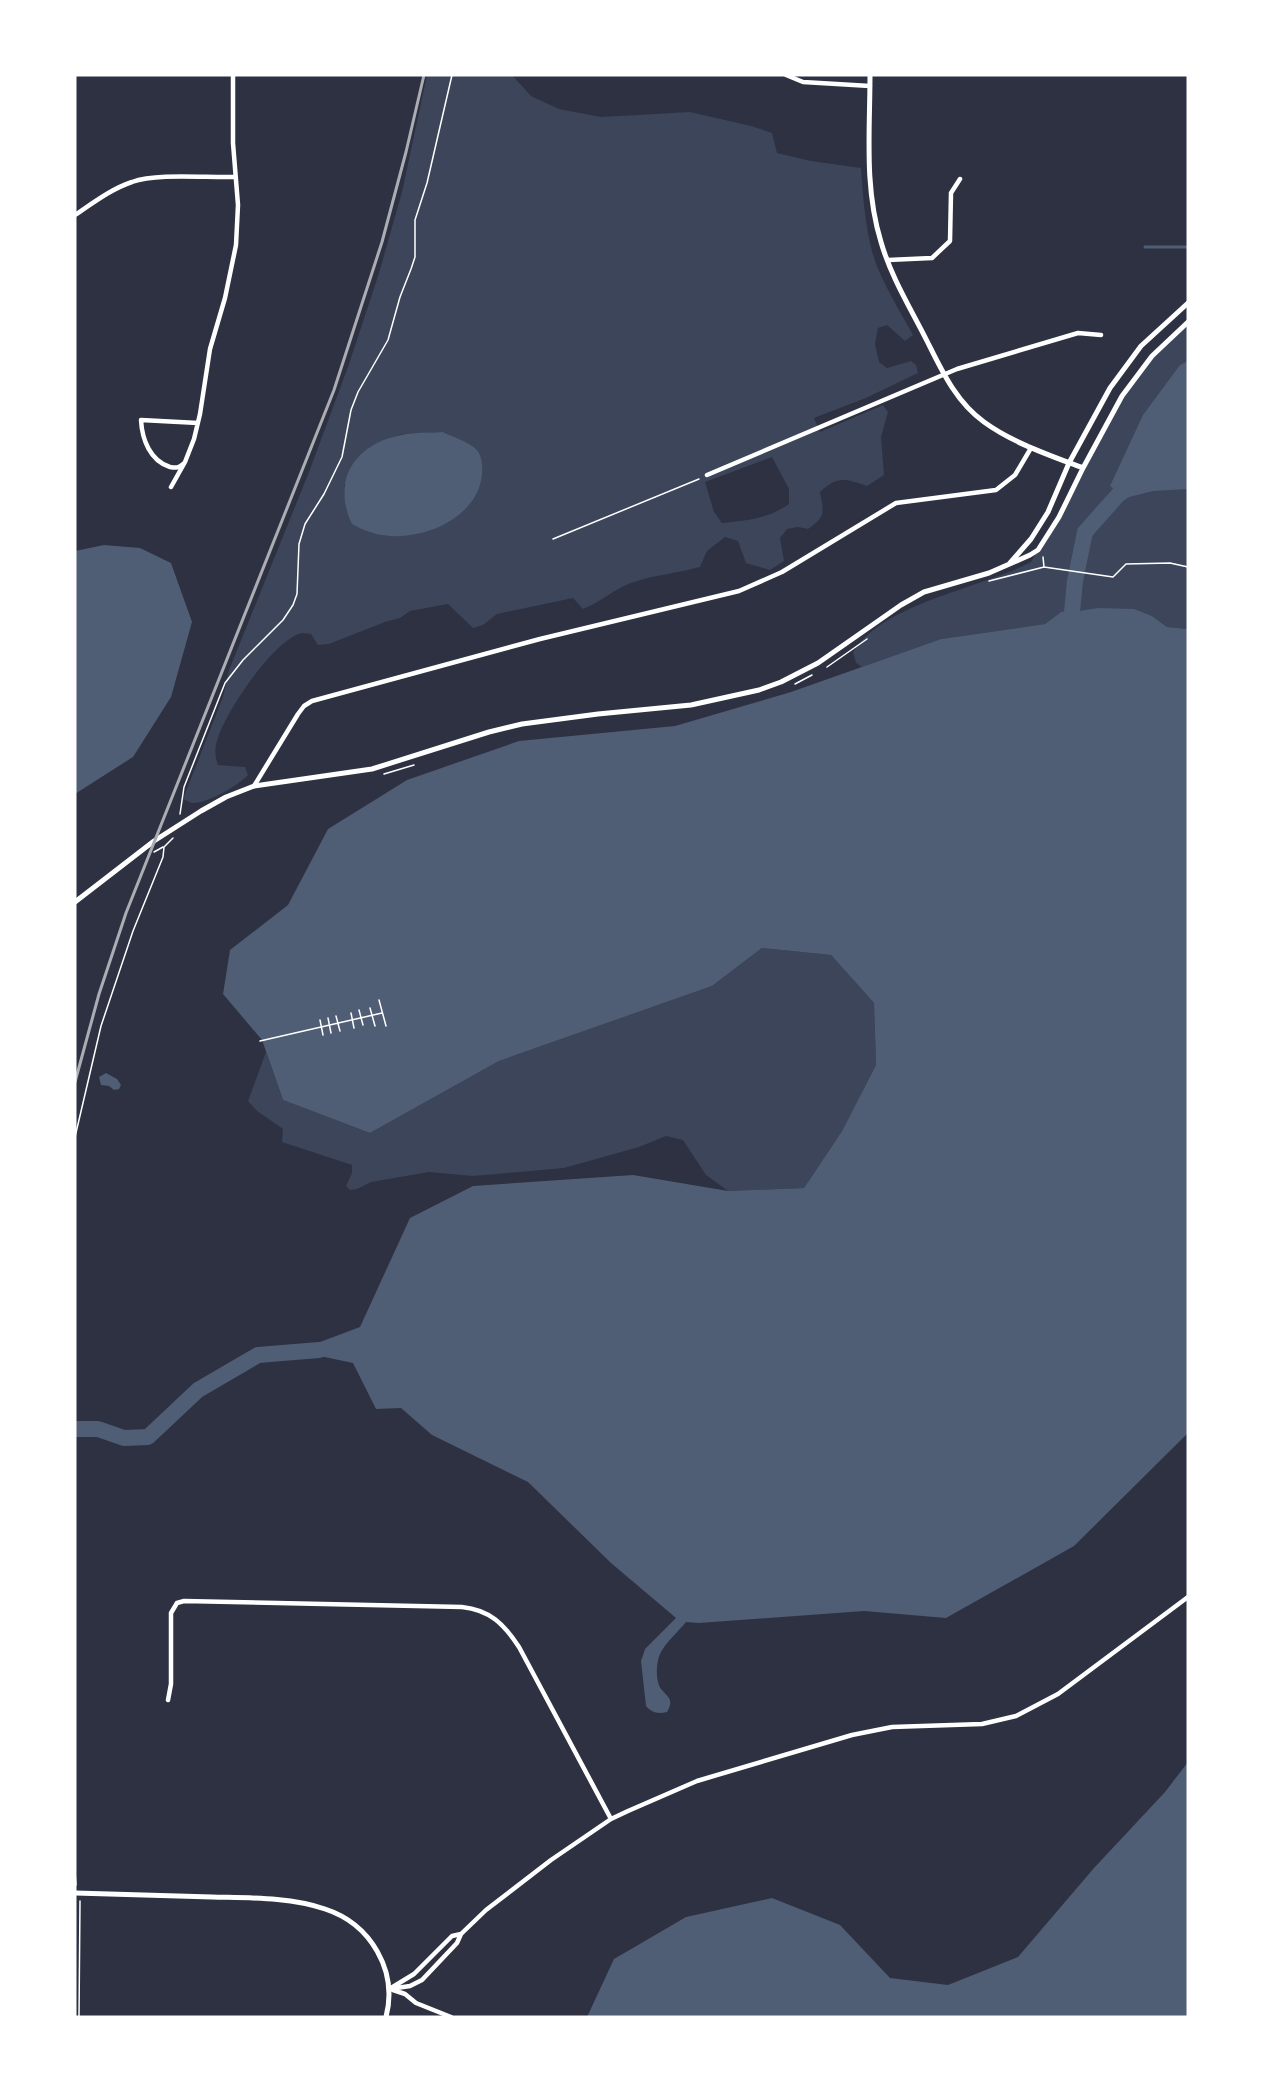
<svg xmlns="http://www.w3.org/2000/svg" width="1263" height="2092" font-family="'Crimson Pro',serif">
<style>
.green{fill:#3c4559;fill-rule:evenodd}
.water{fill:#4f5d75}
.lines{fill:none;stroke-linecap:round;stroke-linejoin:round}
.stream{stroke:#4f5d75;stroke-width:3}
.river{stroke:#4f5d75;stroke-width:16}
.path{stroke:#fff;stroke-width:1.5}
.minor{stroke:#fff;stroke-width:4.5}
.tertiary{stroke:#fff;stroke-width:5}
.rail{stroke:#abadb3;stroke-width:3}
</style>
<rect width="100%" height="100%" fill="#2d3142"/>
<path class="green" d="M427,75H512L531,96L559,109L601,117L690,112L751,126L772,133L777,153L811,161L861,168C863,196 865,224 872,251C880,280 899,309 913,335L905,341L887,325L878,328L875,344L879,362L887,368L911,361L916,365L918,373L866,398L814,418L820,432L883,405L888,412L881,437L884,475L867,486C845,478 837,476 820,492C824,513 826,516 808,529L798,527L787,529L780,538L784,561L770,570L746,563L738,541L725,537L707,551L700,567C678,573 655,575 634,582C615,588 601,602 583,609L573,598L497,614L483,625L473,628L448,604L410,611L400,618L385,622L329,644L318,645L311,634C308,634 305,633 302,633C274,639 226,712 218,738C214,748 215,756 218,765L245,767L248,775C239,785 207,804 192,803C189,802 186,800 183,799L223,697L229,670L309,472L349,364L379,273L402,192ZM443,432L476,449L482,463L418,534C375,536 345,537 344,485L389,438L403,434ZM772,457L789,489V504C768,519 747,520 722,523L714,512L705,482Z
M1188,324V629L1167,627L1152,616L1097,608L1072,612H1061L1045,624L941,639L862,667L856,663L853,652C885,602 980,589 1031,562L1122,396L1152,356Z
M762,948L831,955L874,1003L876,1065L842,1131L804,1188L728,1191L706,1175L683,1140L666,1136L639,1147L564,1168L473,1176L429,1172L371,1182L357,1189L350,1190L346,1186L352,1173V1165L282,1142L283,1129L257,1111L248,1101L266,1052L283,1100L370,1133L499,1061L712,986Z"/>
<path class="water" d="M1188,361V489L1153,491L1125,498L1110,486L1143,415L1180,365Z
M443,432C451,436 470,443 476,449C482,455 483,467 482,475C477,522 413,545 373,533C365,531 358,527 352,524C331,480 355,444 401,435C414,432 429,433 443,432Z
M104,545L140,548L171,563L192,622L171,697L133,757L75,794V551Z
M1097,608L1134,609L1152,616L1167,627L1188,629V1433L1074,1546L946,1618L864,1611L699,1623L686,1622C678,1632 667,1641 661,1652C656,1661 655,1680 661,1689C669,1698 674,1700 667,1712C658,1714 652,1713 646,1706L641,1661L645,1649L676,1618L611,1563L528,1482L432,1435L401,1408L376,1409L353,1363L296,1351L360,1327L410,1218L473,1186L633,1175L728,1191L804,1188L842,1131L876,1065L874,1003L831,955L762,948L712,986L499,1061L370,1133L283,1100L262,1040L223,994L230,950L288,905L328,829L407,780L519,741L675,726L791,692L941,639L1045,624L1061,612H1072Z
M106,1073L117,1079L121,1085L119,1089L114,1090L109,1086L101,1085L99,1077Z
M1188,1762V2017H587L614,1959L686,1917L772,1898L840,1925L890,1978L948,1985L1018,1957L1094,1868L1165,1792Z"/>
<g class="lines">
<path class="stream" d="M1145,247H1188"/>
<path class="river" d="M1064,634L1072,612L1075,581L1085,532L1118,495L1138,481
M75,1429H98L124,1438L148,1437L198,1390L258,1355L319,1350"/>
<path class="path" d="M553,539L699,479
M1043,557L1044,567L1113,577L1126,564L1170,563L1188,567
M989,581L1044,567
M827,667L867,639
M795,684L812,675
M384,774L414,765
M180,814L184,787L225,683L243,660L283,620L293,605L297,594L299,544L305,524L324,494L342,457L351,410L358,392L388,340L400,297L411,269L415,257V220L427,183L452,75
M154,852L163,847
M379,1000L386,1026
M370,1008L375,1026
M359,1010L363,1025
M351,1013L354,1028
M336,1016L340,1031
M328,1018L331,1033
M320,1020L323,1035
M260,1041L382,1013
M75,1137L101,1026L133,931L163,857L164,847L173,838
M75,1873L76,1885
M79,2017L80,1901"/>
<path class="minor" d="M786,75L803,82L870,86
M75,215C93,203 111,189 132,182C157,173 206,178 235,177
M888,260L932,258L950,241L951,193L960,179
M183,464C179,468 176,468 170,467C150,461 142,439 141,420L198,423
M707,475L957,369L1078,333L1101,335
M171,487L185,462L194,439L200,414L210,349L225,298L236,245L238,205L233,143V75
M254,786L298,714L304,706L312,701L540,639L739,591L782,572L896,503L996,490L1015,475L1031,448
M168,1700L171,1684V1613L177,1603L184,1601L462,1607C490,1610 504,1624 519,1647L611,1819
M391,1988L414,1974L452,1936L461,1934
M390,1989L410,1986L422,1980L457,1943L461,1934L486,1910L551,1860L611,1819L628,1811L697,1781L852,1735L892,1727L982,1724L1016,1716L1058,1694L1188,1597
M393,1990L405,1994L416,2003L451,2017"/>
<path class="tertiary" d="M870,75C870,131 864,187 881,242C891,277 911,309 927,341C942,371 956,402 984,422C1013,443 1049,455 1083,468
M1010,563L1031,539L1048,512L1069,463L1110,388L1141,346L1188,303
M75,902L154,841L201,811L226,797L254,786L372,769L489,732L522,724L598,714L691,705L759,690L781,682L818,663L901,605L924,592L989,573L1030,555L1038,550L1059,517L1083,468L1122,396L1152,356L1188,322
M75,1893C121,1894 166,1896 212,1897C249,1898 290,1897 325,1909C371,1924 398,1971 386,2017"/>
<path class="rail" d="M75,1082L99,994L126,913L334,390L382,242L406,152L424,75"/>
</g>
<rect width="1263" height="2092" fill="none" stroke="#ffffff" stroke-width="153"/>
</svg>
